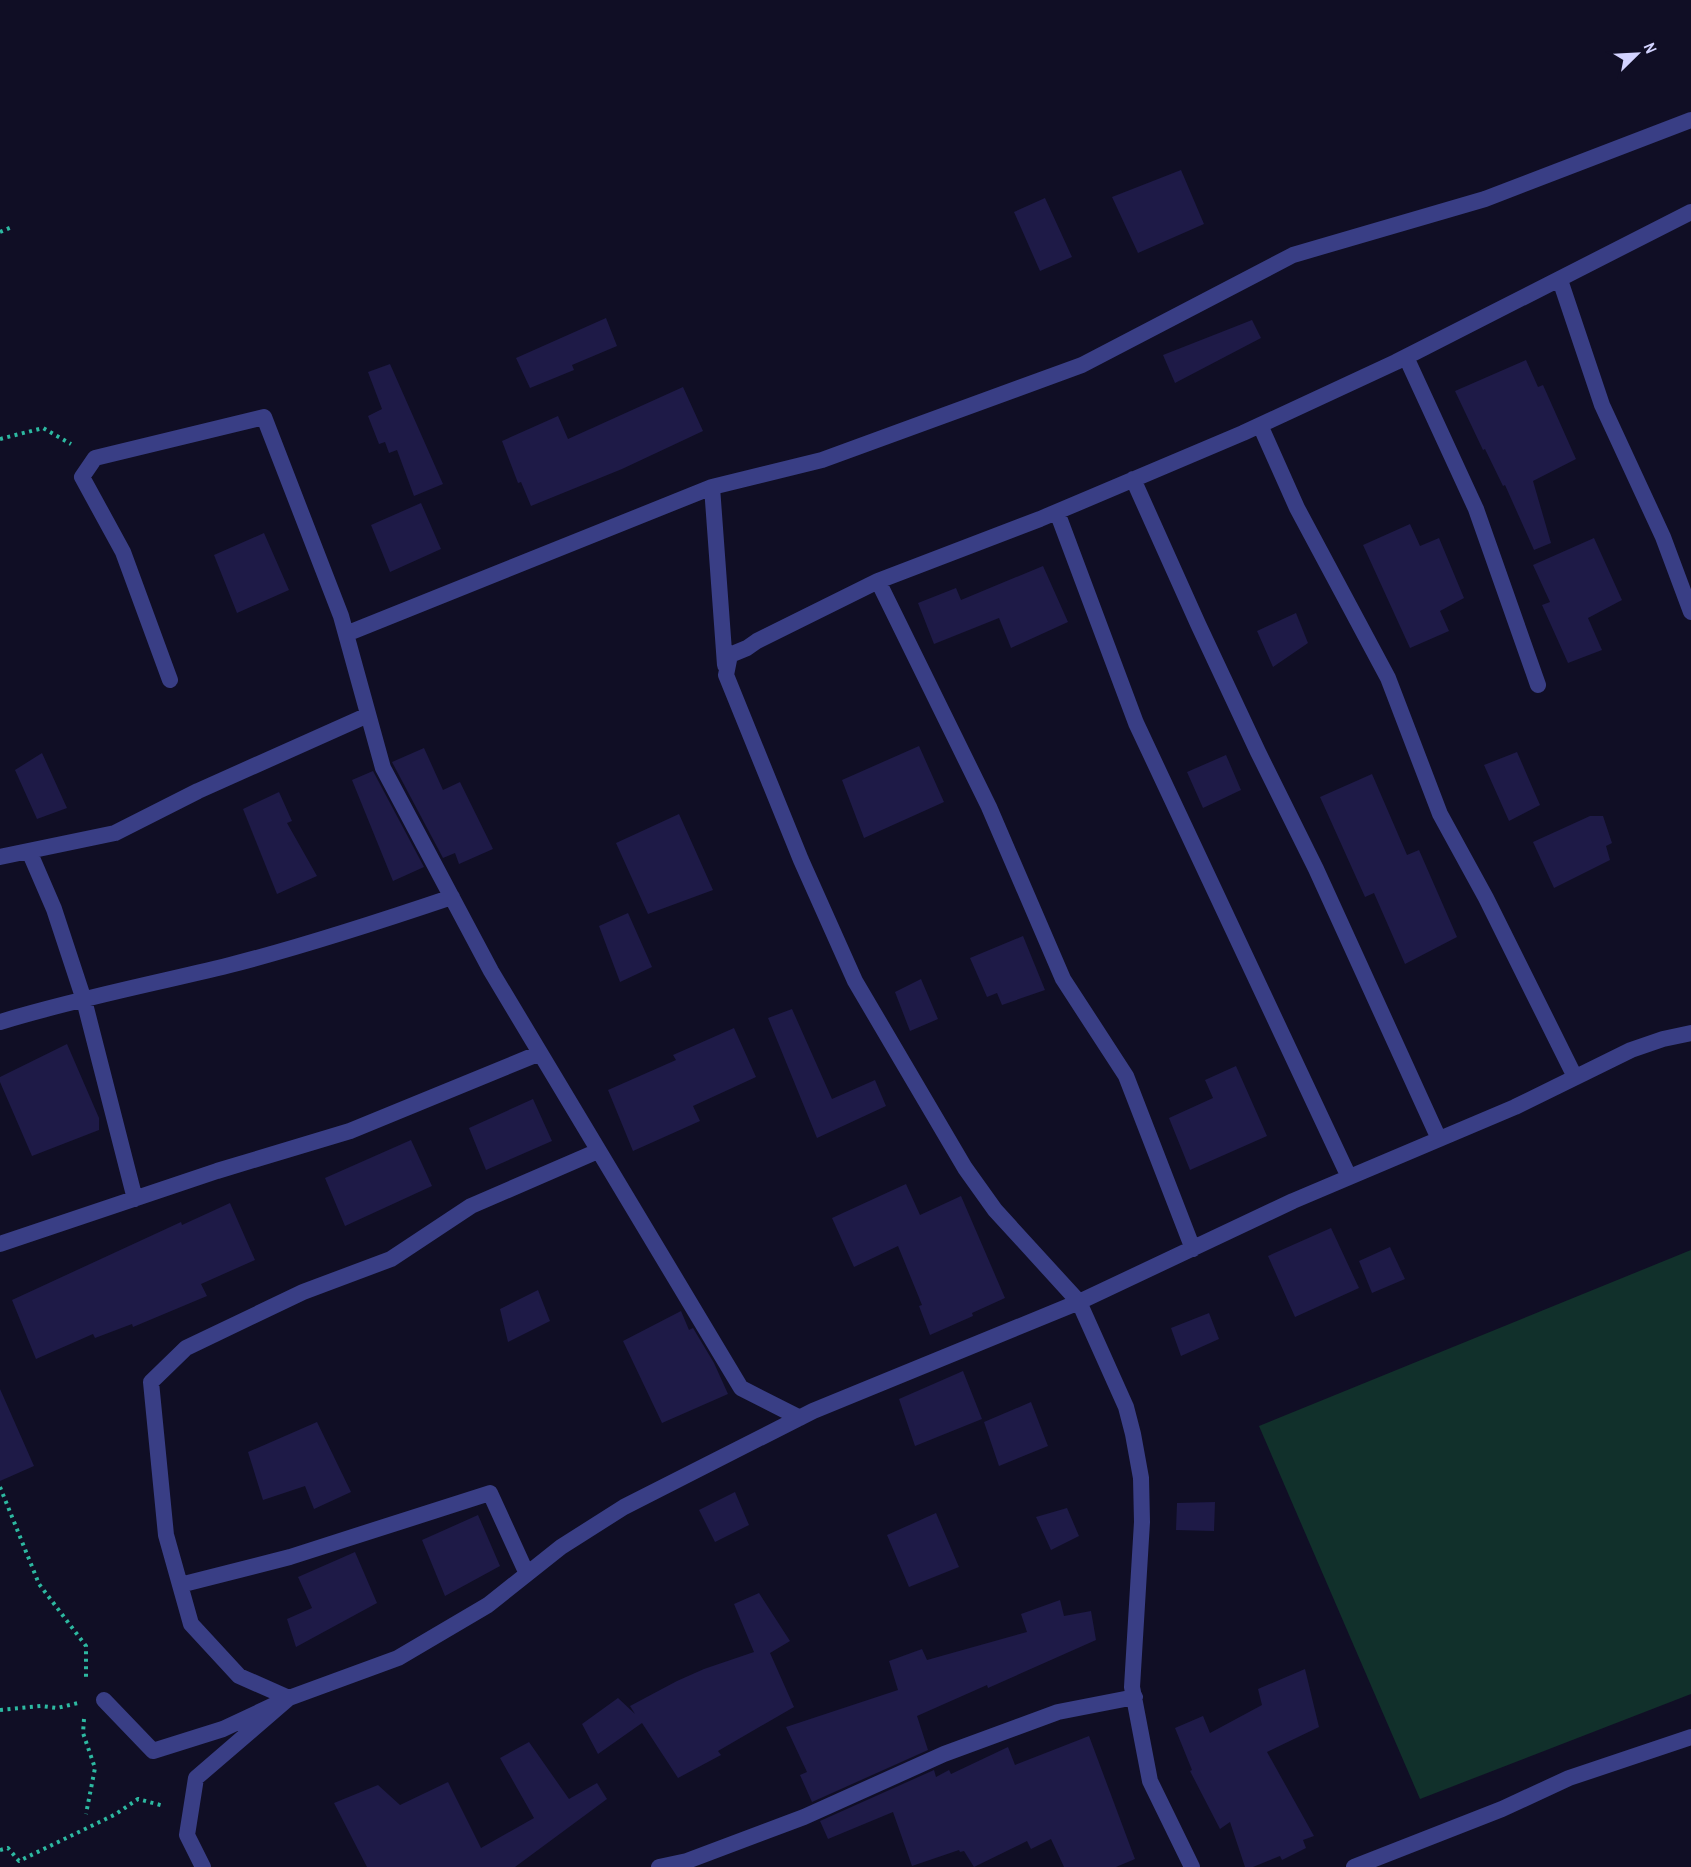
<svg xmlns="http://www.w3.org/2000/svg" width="1691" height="1867" font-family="'Archivo Narrow',sans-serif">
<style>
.grass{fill:#11302b}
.building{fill:#1e1a47}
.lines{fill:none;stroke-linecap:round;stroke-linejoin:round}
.path{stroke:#2db9a1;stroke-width:4;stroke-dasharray:3 4.5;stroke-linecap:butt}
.minor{stroke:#393e85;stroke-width:16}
</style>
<rect width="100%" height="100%" fill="#100e25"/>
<path class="grass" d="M1691,1250V1694L1420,1799L1259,1426Z"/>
<path class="building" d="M1181,170L1204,224L1138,253L1112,197Z
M1045,198L1072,257L1040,271L1014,212Z
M606,318L617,346L572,365L574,370L530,388L516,358Z
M1252,320L1261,338L1175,383L1163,355Z
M1526,360L1538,387L1543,385L1576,459L1533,481L1551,543L1534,550L1505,485L1503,486L1485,449L1483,450L1455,391Z
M390,364L443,484L414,496L397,450L389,453L385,442L379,444L368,416L382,409L368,372Z
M683,387L703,431L622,469L531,506L521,482L518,483L502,441L558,416L568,439Z
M421,503L441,549L390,572L371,525Z
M1410,524L1420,546L1439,538L1464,598L1440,611L1449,631L1410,648L1363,545Z
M264,533L289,590L237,613L214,555Z
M1594,538L1622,600L1588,618L1602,650L1568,663L1542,605L1550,602L1533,565Z
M1043,566L1068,622L1011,648L999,618L934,644L918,603L956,588L961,600Z
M1296,613L1308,643L1273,667L1257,631Z
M919,746L944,802L864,838L842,780Z
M424,748L443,790L460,782L493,849L459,864L455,853L443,858L392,762Z
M1517,752L1540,805L1509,821L1484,765Z
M42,753L67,808L37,819L15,770Z
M1226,755L1241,790L1203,808L1187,772Z
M373,771L424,867L393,881L352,780Z
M1372,774L1407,855L1419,850L1457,937L1405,964L1374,893L1365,897L1320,797Z
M279,792L292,821L287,823L317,876L277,894L243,809Z
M679,814L713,890L648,914L616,843Z
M1590,816H1603L1612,843L1606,846L1610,860L1554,888L1533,842Z
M628,913L652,967L620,982L599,926Z
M1023,936L1045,990L1002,1005L997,993L987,997L970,958Z
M921,979L938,1019L910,1031L895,992Z
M792,1009L832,1099L875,1080L886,1106L817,1138L768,1018Z
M734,1028L756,1077L693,1106L700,1121L633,1151L608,1090L676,1060L673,1055Z
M67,1044L99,1118V1130L32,1156L0,1082V1077Z
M1236,1066L1267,1136L1190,1170L1169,1118L1213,1098L1205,1080Z
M533,1099L552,1141L486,1170L469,1128Z
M411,1140L432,1186L345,1226L325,1178Z
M906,1184L920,1215L961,1196L1005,1298L972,1313L973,1316L930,1335L919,1306L922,1305L898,1246L854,1267L832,1218Z
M230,1203L255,1260L201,1284L207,1296L133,1327L132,1324L95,1338L93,1334L36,1359L12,1300L181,1222L182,1225Z
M1331,1228L1359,1288L1295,1317L1268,1256Z
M1390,1247L1405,1279L1372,1293L1359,1261Z
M538,1290L550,1321L508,1342L500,1309Z
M681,1311L689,1330L693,1328L714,1363L728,1394L662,1423L623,1341Z
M1209,1313L1219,1339L1181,1356L1171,1328Z
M963,1371L982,1419L915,1446L899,1399Z
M0,1389L34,1466L0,1481Z
M1031,1402L1048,1446L999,1466L984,1422Z
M317,1422L351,1492L314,1509L305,1486L263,1500L248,1452Z
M735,1492L749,1525L715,1542L699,1510Z
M1215,1502L1214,1531L1176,1530L1177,1503Z
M1067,1508L1079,1536L1051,1550L1036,1517Z
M936,1513L959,1567L909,1587L887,1535Z
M478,1515L500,1566L445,1596L422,1540Z
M355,1552L377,1603L296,1647L287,1619L312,1608L298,1577Z
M759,1593L790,1641L770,1653L794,1707L718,1751L721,1755L678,1778L642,1723L598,1754L582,1724L618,1698L635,1714L630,1706L677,1681L704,1669L754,1652L734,1604Z
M1060,1600L1064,1616L1091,1611L1096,1640L988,1688L987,1685L917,1716L928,1750L812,1802L800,1775L807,1772L786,1727L898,1690L889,1661L922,1649L927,1660L1027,1632L1021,1614Z
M1305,1669L1319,1727L1267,1752L1314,1836L1303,1840L1306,1848L1282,1860L1280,1856L1253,1867H1245L1230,1822L1220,1829L1190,1771L1192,1770L1175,1728L1203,1716L1210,1733L1262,1705L1258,1689Z
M1089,1736L1135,1859L1116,1867H1064L1051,1839L1031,1849L1027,1841L974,1867L964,1851L960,1852L959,1850L912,1866L893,1812L828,1839L820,1821L934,1770L936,1777L949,1770L951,1774L1008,1747L1015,1765Z
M529,1742L569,1799L597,1783L607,1799L515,1867H367L334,1803L378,1785L400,1805L448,1782L481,1848L534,1818L500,1758Z"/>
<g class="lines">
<path class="path" d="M0,232L12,227
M0,439L43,428L71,444
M0,1487L39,1584L86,1646V1681
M0,1710L41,1706L57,1708L78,1703
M84,1719L83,1733L95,1768L86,1814
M0,1850L8,1848L19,1861L116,1814L138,1799L164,1806"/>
<path class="minor" d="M1560,280L1602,405L1663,537L1691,612
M1406,357L1476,509L1538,685
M1260,425L1297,508L1388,678L1440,814L1486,898L1575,1077
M1133,479L1198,624L1258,752L1316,869L1439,1139
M712,487L822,460L1082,365L1293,255L1485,199L1691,120
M1057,512L1136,723L1349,1177
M878,581L989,807L1063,979L1126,1076L1193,1249
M346,634L712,487L725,665
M170,680L123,552L82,477L95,458L264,417L341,616L383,768L491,971L741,1388L800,1418
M29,851L54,909L84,1000L135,1199
M0,857L115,833L198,791L368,715
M0,1022C75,999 153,984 230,965C305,946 378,922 452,897
M0,1244L217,1171L350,1131L540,1053
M180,1585L290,1557L490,1493L527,1574
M104,1700L153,1751L223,1729L289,1698L398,1658L488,1605L561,1547L624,1507L813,1411L1079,1302L1293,1201L1515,1107L1631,1050L1663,1039L1691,1033
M203,1867L187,1835L196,1778L289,1698L239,1676L191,1624L166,1535L151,1382L186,1348L303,1292L391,1259L471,1206L598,1151
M659,1867L687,1861L804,1817L944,1754L1058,1712L1135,1697
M1192,1867L1150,1781L1132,1687L1142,1522L1141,1478L1133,1434L1126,1407L1079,1302L995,1210L965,1168L855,981L801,860L726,675L730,655L747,648L757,641L878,581L1040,519L1243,433L1396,362L1691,212
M1354,1867L1502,1809L1569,1778L1691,1737"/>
</g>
<g transform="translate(1637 54) rotate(66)" stroke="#100e25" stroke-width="4.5" paint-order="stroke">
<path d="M0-4.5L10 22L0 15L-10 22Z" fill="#d3d3ff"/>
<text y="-9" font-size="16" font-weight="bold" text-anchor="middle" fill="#d3d3ff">N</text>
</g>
</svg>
